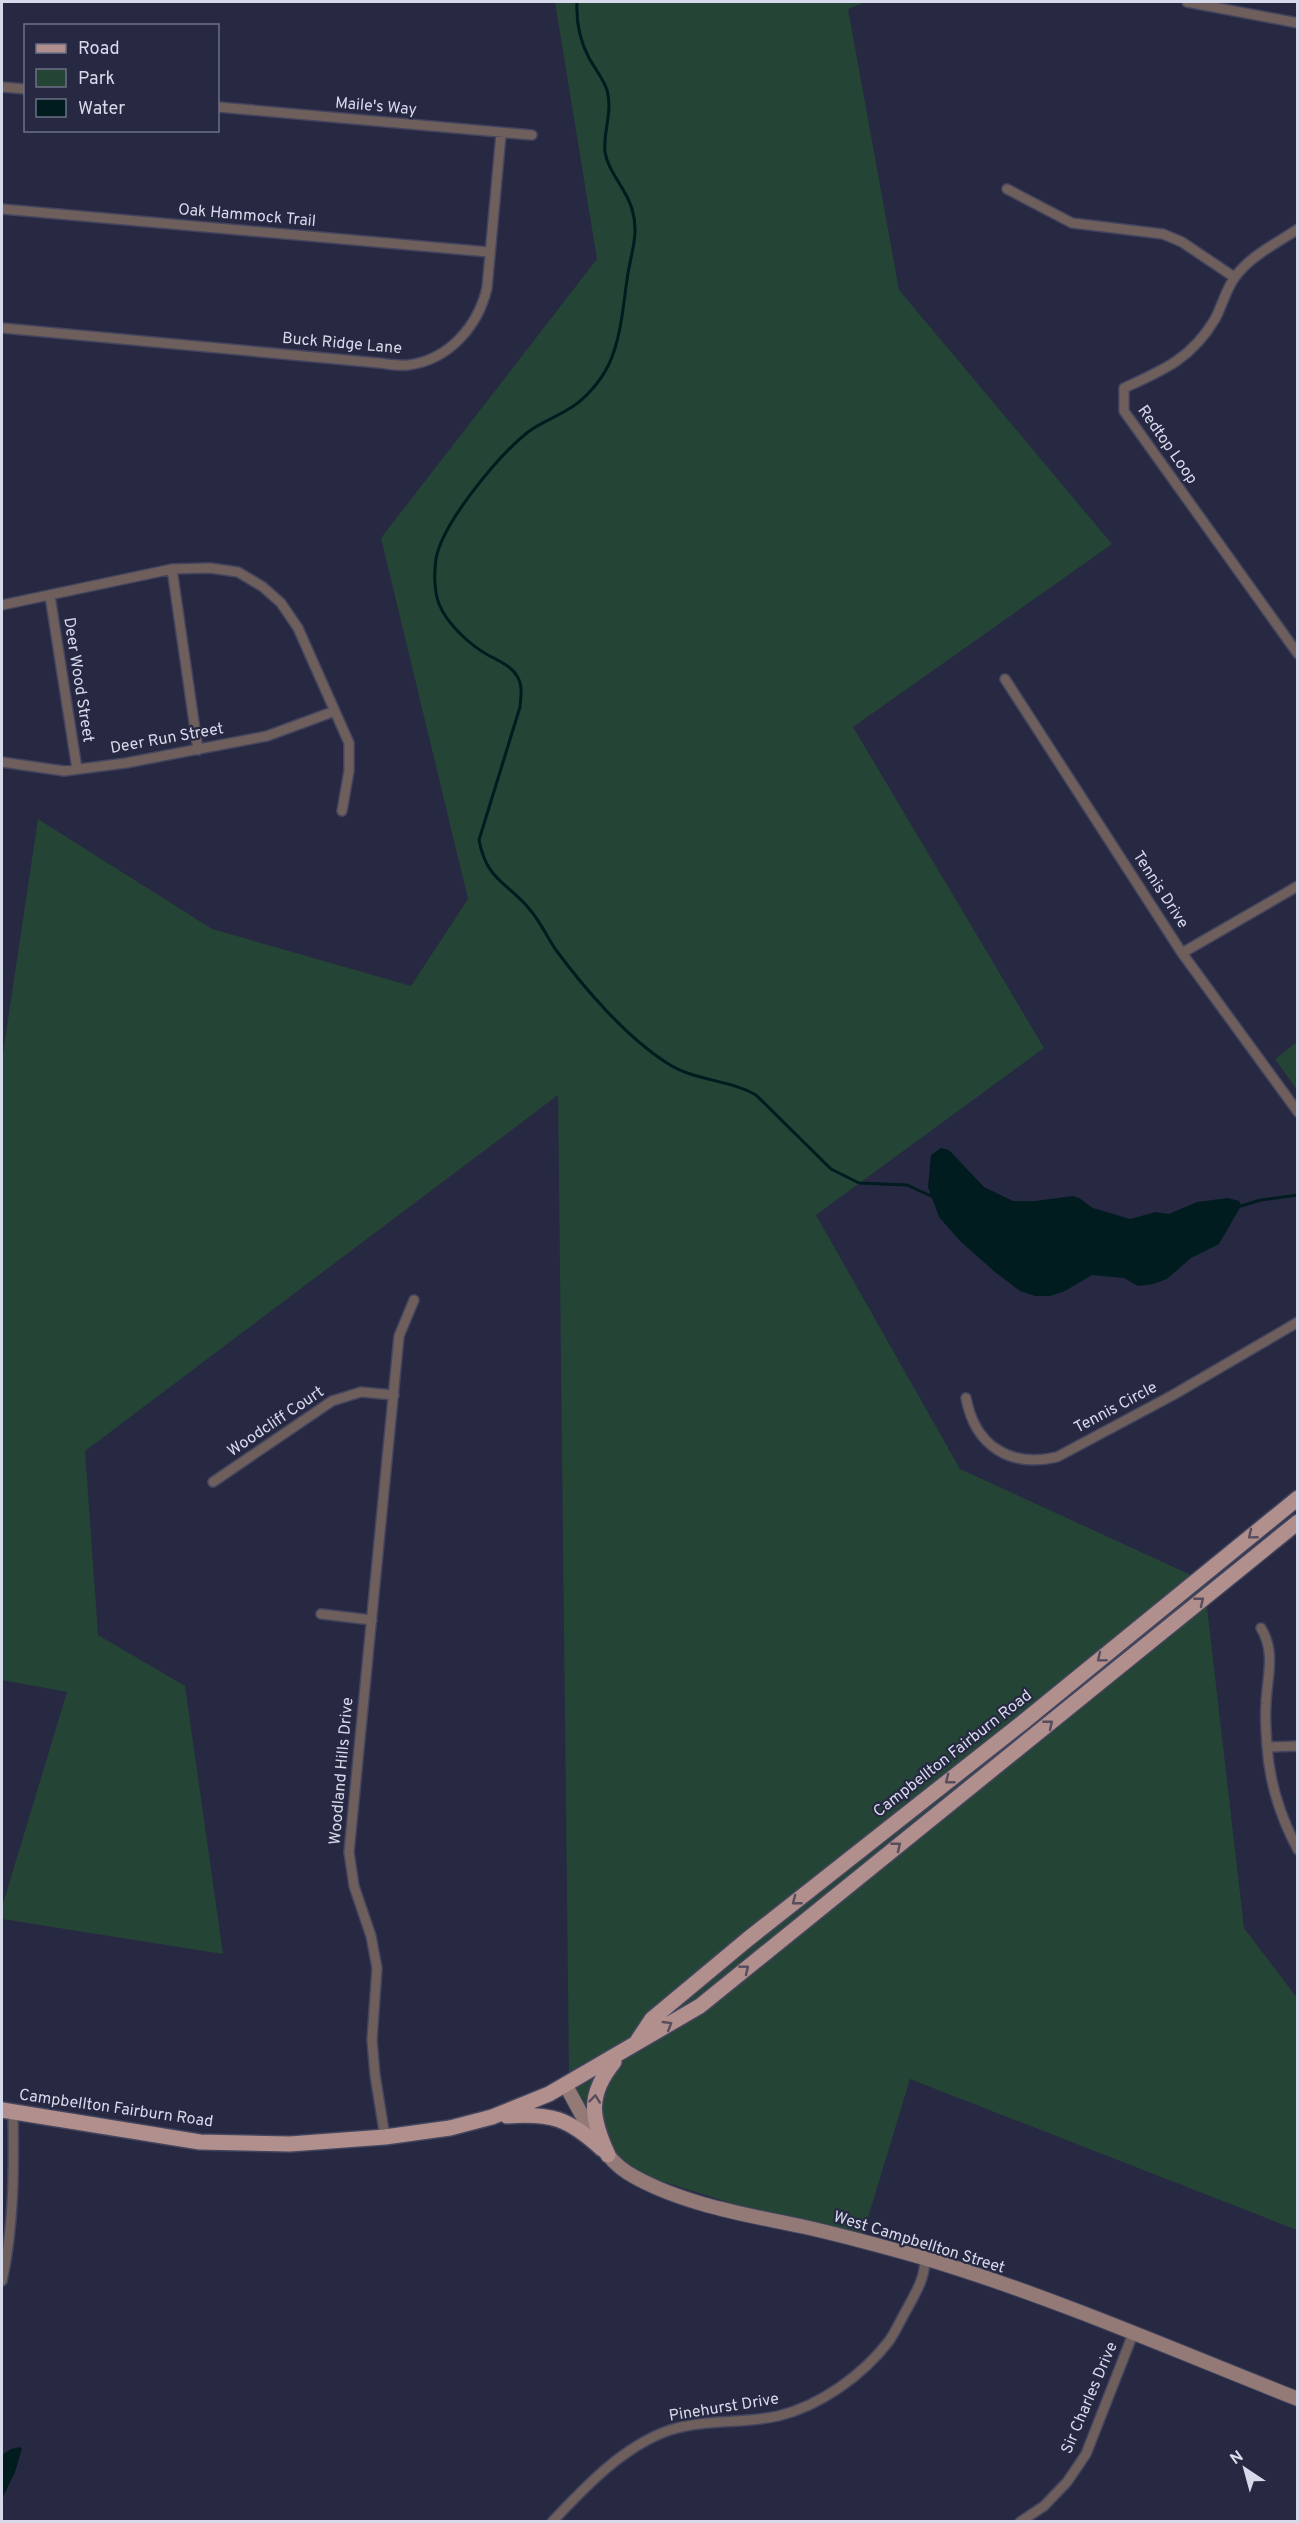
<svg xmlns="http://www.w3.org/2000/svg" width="1299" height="2523" font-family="Overpass,sans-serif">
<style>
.green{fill:#244435}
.water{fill:#001c1f}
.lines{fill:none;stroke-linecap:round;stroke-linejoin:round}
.stream{stroke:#001c1f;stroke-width:3}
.street-casing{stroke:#43455e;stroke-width:12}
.secondary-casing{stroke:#43455e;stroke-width:16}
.primary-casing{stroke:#43455e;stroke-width:18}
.street{stroke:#6e5e5c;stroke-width:9}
.secondary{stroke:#937a77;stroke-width:14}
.primary{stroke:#b08f8c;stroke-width:15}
.oneway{stroke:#574d5d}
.labels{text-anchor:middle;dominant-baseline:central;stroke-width:4.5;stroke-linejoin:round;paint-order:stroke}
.street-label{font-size:16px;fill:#d7daeb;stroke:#272943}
</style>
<rect width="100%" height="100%" fill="#272943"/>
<path class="green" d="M555,2H866L848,9L899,290L1112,544L853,727L1044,1048L816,1215L960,1469L1204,1581L1244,1928L1297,1998V2230L910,2079L860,2244L642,2175L604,2144L569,2074L558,1095L85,1451L98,1635L185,1686L223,1954L2,1919V1907L67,1692L2,1680V1060L38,819L212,929L411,986L468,899L381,538L597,259Z
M1297,1042V1090L1275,1059Z"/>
<path class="water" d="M941,1148L949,1150L984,1187L1013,1201H1035L1073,1196L1079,1198L1093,1208L1130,1219L1156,1212L1169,1214L1197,1202L1228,1198L1239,1201L1241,1206L1219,1244L1191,1258L1167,1279L1153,1284L1138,1286L1124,1278L1092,1275L1065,1291L1050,1296H1035L1020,1291L995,1272L960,1241L939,1217L928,1187L931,1155Z
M20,2447L22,2449L15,2472L2,2499V2455L11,2449Z"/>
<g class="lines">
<path class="stream" d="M577,2C576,21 580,41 589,58C595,69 603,78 607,90C613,112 603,131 605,152C608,172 626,188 632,209C640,235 630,255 627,280C623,307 621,338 609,364C601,381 584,401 567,410C554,418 540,423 528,432C499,455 442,523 436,559C434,572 434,591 439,604C447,624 470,645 488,655C499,661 511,666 517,676C523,685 521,697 520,707L479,840C487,882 508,882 531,911C541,923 547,937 556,950C584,988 626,1037 667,1063C694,1081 728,1079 756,1095L831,1169L859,1183L907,1185L931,1196
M1241,1206L1261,1200L1298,1195"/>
<defs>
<path id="street" d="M1187,2L1298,23
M2,87L26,89
M218,107L532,135
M1007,189L1072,223L1163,234L1182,242L1234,277
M2,209L489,252
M1298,229C1277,243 1250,256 1235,277C1226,289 1222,306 1215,319C1192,358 1164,370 1124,388V411L1298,654
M2,328L379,363C388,364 399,366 408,365C449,360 478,326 487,288L501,134
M172,569L198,750
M50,596L77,769
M2,605L172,569L210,568L238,572L263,587L281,603L298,628L349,743V771L342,811
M1005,679L1182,953L1298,1112
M2,762L64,771L126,763L267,736L335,711
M1182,953L1298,886
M966,1398C975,1446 1010,1468 1057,1457L1173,1395L1298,1322
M213,1482L332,1401L361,1392L394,1395
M321,1614L372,1620
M1261,1628C1276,1653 1267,1676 1266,1704C1265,1717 1266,1732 1267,1745C1269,1781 1281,1818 1298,1850
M1267,1747L1298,1746
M385,2137L375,2075L372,2040L377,1968L371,1936L354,1886L349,1852L399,1336L414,1300
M2,2281C14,2227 14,2167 13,2112
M552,2522C585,2487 623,2446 670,2430C704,2419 742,2424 778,2416C820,2406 863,2375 889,2341C896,2331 901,2319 907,2309C916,2292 925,2278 925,2259
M1020,2522L1044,2506L1067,2482L1086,2454L1133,2334"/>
<path id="secondary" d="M566,2086C581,2112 601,2157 628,2173C679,2204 748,2215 805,2227C845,2236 885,2247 924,2258C1051,2296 1174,2350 1298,2399"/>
<path id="primary" d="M638,2040L652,2019L748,1939L1022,1723L1298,1498
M2,2110L200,2142L290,2144L385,2137L450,2128L492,2117L549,2094L700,2006L1298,1522
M507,2116C552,2113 568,2118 602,2149
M608,2155C591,2118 587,2095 614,2062"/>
</defs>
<use href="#street" class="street-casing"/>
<use href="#secondary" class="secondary-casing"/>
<use href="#primary" class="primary-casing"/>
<use href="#street" class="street"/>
<use href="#secondary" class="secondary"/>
<use href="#primary" class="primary"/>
</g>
<defs><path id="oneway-chevron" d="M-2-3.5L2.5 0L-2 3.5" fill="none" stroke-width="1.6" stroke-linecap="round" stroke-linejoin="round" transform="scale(1.5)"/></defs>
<g class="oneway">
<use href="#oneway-chevron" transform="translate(1252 1535) rotate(141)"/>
<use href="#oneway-chevron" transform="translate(1200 1601) rotate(-39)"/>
<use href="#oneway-chevron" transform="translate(1101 1658) rotate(141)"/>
<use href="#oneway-chevron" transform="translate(1049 1724) rotate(-39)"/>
<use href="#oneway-chevron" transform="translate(949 1780) rotate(142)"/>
<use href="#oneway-chevron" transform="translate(897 1846) rotate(-39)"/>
<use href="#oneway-chevron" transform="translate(796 1901) rotate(142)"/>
<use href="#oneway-chevron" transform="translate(745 1969) rotate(-39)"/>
<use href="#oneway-chevron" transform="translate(668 2025) rotate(-31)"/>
<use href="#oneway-chevron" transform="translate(595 2099) rotate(-84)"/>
</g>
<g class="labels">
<g class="street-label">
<text transform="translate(376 107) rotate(5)">Maile's Way</text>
<text transform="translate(247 216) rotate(5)">Oak Hammock Trail</text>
<text transform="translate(342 344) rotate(5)">Buck Ridge Lane</text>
<text transform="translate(1167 445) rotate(55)">Redtop Loop</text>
<text transform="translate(78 680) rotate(81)">Deer Wood Street</text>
<text transform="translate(167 739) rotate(-10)">Deer Run Street</text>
<text transform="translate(1160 890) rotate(57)">Tennis Drive</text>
<text transform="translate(1116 1408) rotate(-28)">Tennis Circle</text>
<text transform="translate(276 1422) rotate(-34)">Woodcliff Court</text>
<text transform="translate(953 1754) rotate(-38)">Campbellton Fairburn Road</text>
<text transform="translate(342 1771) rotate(-85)">Woodland Hills Drive</text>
<text transform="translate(116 2109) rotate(8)">Campbellton Fairburn Road</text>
<text transform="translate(919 2243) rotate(17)">West Campbellton Street</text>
<text transform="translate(1090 2398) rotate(-67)">Sir Charles Drive</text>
<text transform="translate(724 2408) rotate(-9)">Pinehurst Drive</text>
</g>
</g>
<rect width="1299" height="2523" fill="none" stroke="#d7daeb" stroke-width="6"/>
<rect x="24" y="24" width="195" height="108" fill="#272943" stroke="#6d7086" stroke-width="1.5"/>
<rect x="36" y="44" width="30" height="9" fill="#b08f8c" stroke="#6d7086" stroke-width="1.5"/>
<text x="78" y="54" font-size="18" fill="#d7daeb">Road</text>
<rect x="36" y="69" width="30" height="18" fill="#244435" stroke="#6d7086" stroke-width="1.5"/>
<text x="78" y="84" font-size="18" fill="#d7daeb">Park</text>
<rect x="36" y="99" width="30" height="18" fill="#001c1f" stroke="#6d7086" stroke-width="1.5"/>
<text x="78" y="114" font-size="18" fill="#d7daeb">Water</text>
<g transform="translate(1245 2469) rotate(324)" stroke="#272943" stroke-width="4.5" paint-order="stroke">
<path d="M0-4.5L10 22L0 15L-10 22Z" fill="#d7daeb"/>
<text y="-9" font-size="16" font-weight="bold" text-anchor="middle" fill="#d7daeb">N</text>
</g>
</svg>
